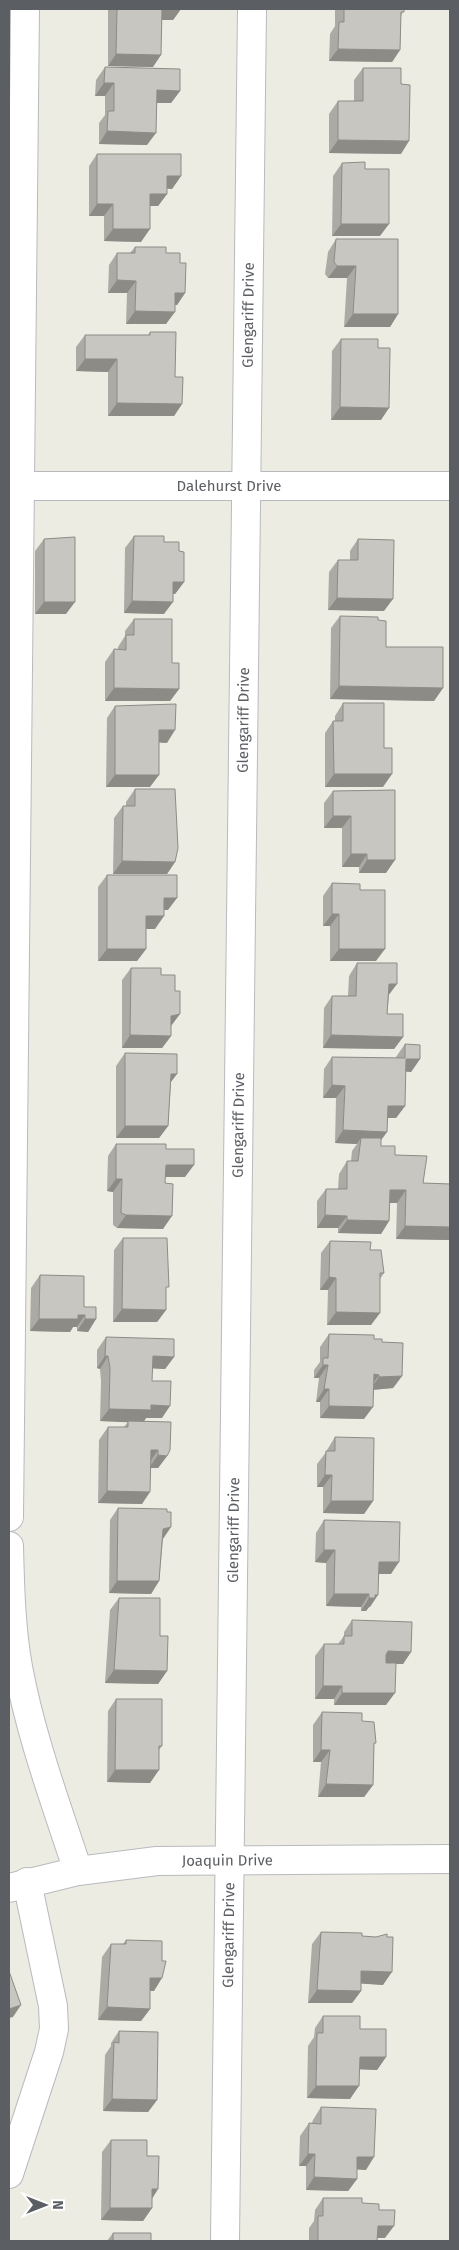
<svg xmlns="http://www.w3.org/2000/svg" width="459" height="2250" font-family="'Fira Sans',sans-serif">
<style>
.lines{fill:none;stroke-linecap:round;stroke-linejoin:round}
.minor-casing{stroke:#b8babf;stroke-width:30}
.minor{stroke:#fff;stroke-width:28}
.wall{fill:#acaaa5}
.shaded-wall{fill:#8c8b86}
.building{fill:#c8c6c0;stroke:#8c8b86}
.labels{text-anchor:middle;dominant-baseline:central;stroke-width:4;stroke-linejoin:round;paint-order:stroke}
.street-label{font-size:15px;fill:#5b5e63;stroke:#fff}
</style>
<rect width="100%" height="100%" fill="#edece2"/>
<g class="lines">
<defs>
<g id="minor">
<path id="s1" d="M9,486H450"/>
<path d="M9,1517L25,9"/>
<path d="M9,1546C10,1586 11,1628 18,1667C31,1737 56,1804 78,1871"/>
<path id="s2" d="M9,1888L78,1871L157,1861L450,1859"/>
<path d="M9,2174L49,2052L54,2029L53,2006L27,1882"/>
<path id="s3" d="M225,2241L252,9"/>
</g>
</defs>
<use href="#minor" class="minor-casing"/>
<use href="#minor" class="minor"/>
</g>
<path class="wall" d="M108,9H181L173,20H162L153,67L108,66Z
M335,9H404L401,16L400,50L392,62L329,61L330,34L335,26Z
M105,67L180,91L171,103H157L147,145L99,144V123L105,115V96H95L96,80Z
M363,68L401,154L329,153V114L338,101H354V80Z
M97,154L181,176L172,189L167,188V194L158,206H150L141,242L104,241V216H89V166Z
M342,163L365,169L380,236H332L333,176Z
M336,239L398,314L390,327H344L347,278H328L325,274L328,252Z
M135,247L166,253L180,263L185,293L177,305H175L166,324H126L127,293H108L109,265L117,253H130Z
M150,332L175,377L182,404L174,416H108V372L76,371V347L85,335H148Z
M341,339L381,420H331L332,351Z
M134,536L164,542L179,551L184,582L175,594H173L164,614L124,613L125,548Z
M44,539L66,614H35V551Z
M358,539L384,611L328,610L329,572L338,560H350V551Z
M340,616L378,620L386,647L443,688L434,701L330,699L331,628Z
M134,619L172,663L179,689L170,701H105V662L114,649H118V647L125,636V631Z
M343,703L383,787H325V733L333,721H335V716Z
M115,706L167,743L159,742L150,787H106L107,718Z
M135,789L175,862L167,874H113L114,818L123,806H126V802Z
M395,790L386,873H359V867H342V828H324V803L333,791Z
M107,875L168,910H164L155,929H146V949L137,961H98V887Z
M332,883L360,890L376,961H330V926H323V896Z
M357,963L389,996L387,1014L403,1037L394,1049L323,1048L324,1008L332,996H348L349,976Z
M131,968L161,975L171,1026V1036L162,1048H122V980Z
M405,1044L420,1059L411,1072L405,1071V1106L396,1118H387V1132L381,1140V1146L395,1155L423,1183L450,1184V1240L396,1239L397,1203H390L389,1221L381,1234L338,1233V1228H317V1201L326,1189H338L339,1174L347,1161H351L352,1151L357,1144L335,1143L336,1098H323L324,1069L332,1057L396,1058V1057Z
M125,1053L171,1082L168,1126L159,1138H116V1066Z
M116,1144L166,1149L185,1177H165L163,1229L117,1228L113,1225V1192L107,1191L108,1156Z
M123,1238L166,1292V1310L157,1322H113L114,1250Z
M330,1241L370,1250L384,1273L380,1279L371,1325H327L328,1290H320L321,1253Z
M40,1275L84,1307L96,1319L88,1332L77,1331V1327H73L70,1332L30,1331L31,1288Z
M329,1334L374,1339L382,1342L402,1376L393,1388L373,1390L364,1419L320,1418V1402H316L319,1378H314V1370L320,1362V1347Z
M106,1337L174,1357L165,1369L152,1368V1381L162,1418H146L144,1421L167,1456L158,1468H151L142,1504L98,1503L99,1440L108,1427H124L128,1422L100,1421L101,1381L100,1369L97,1368V1350Z
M335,1437L373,1501L364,1514L323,1513V1487H317V1464L327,1451V1450Z
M118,1508L163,1539L159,1581L151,1594L109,1593L110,1520Z
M324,1520L391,1574H379L370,1607H369L366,1611H361V1607L326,1606V1563L315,1562L316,1533Z
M119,1598L160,1636L167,1671L158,1684L105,1683L110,1610Z
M352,1620L411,1652L403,1664H396L386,1705H334V1699H315V1656L324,1644H338L344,1636V1632Z
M116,1699L162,1746L159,1750L150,1783L107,1782L108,1711Z
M322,1712L362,1721L374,1747L373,1785L364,1797H318L321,1762H313V1725Z
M321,1932L362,1936L383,1985L361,1983V1991L352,2003H308L312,1944Z
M126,1940L154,1991H150V2009L141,2021L98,2020L102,1957L111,1944H123Z
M323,2016L360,2029L386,2057L377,2070L359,2069L350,2099L307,2098L308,2046L314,2037L315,2028Z
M119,2031L157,2100L148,2112L103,2111L105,2055L111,2046V2043Z
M321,2107L366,2170L357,2169V2179L348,2191L306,2190V2166H299L300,2136L309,2123H312L313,2120Z
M111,2140L147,2156L158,2189L152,2198V2208L143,2221L101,2220L102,2152Z
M323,2198L362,2203L379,2210L385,2238H377V2241H309V2228L314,2221L315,2210Z
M113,2233L151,2241H107Z"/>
<path class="shaded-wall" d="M162,9H181L173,20H154Z
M338,49L400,50L392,62L329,61Z
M116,54L161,55L153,67L108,66Z
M104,83H114L105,96H95Z
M157,90L180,91L171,103H148Z
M107,131L156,133L147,145L99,144Z
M338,140L409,141L401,154L329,153Z
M167,176H181L172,189L158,188Z
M150,194H167L158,206H141Z
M97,204H113L104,216H89Z
M341,224H389L380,236H332Z
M113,229H150L141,242L104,241Z
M337,266H356L347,278H328Z
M117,280L136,281L127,293H108Z
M175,293H185L177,305H166Z
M135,311L175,312L166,324H126Z
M353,314H398L390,327H344Z
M85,359H117L108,372L76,371Z
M117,403L182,404L174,416H108Z
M340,407L389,408L381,420H331Z
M173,582H184L175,594H165Z
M337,598L393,599L384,611L328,610Z
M132,601L173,602L164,614L124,613Z
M44,602H75L66,614H35Z
M339,686L443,688L434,701L330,699Z
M114,688L179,689L170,701H105Z
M159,730H175L167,743L150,742Z
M334,774H392L383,787H325Z
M115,775H159L150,787H106Z
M333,816H351L342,828H324Z
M351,854H367L359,867H342Z
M367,860H395L386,873H359Z
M122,861L175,862L167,874H113Z
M164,898H177L168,910H155Z
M332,914H339L330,926H323Z
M146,916H164L155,929H137Z
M107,949H146L137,961H98Z
M339,949H385L376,961H330Z
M389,984H397L388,996Z
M180,1014L171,1026V1016Z
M130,1035L171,1036L162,1048H122Z
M331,1035L403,1037L394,1049L323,1048Z
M406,1059H420L411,1072L397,1071Z
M171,1074H177L168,1086Z
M332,1085L345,1086L336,1098H323Z
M388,1106H405L396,1118H379Z
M125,1126H168L159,1138H116Z
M343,1130L387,1132L378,1144L361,1138L357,1144L335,1143Z
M166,1165H194L185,1177H157Z
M116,1179H122L113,1192L107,1191Z
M390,1190H406L397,1203H381Z
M126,1215L172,1216L163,1229L117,1228Z
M325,1215L347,1216L338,1228H317Z
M347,1220L389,1221L381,1234L338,1233Z
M405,1226L450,1227V1240L396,1239Z
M329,1277L336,1278L328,1290H320Z
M122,1309L166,1310L157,1322H113Z
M336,1312L380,1313L371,1325H327Z
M78,1315H85L77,1327H73L70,1332L30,1331L39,1319Z
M85,1319H96L88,1332L77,1331Z
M105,1356H108L100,1369L97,1368Z
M153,1356L174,1357L165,1369L144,1368Z
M323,1365H328L319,1378H314Z
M374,1374L379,1375L370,1387Z
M402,1376L393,1388L370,1390L379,1377Z
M324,1389H329L320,1402H316Z
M151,1405L170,1406L162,1418H146L143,1423L100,1421L109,1409Z
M329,1406L373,1407L364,1419L320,1418Z
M151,1450H158L149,1463Z
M158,1455L167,1456L158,1468H149Z
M325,1475H332L323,1487H317Z
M107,1491L150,1492L142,1504L98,1503Z
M331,1501H373L364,1514L323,1513Z
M171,1527L163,1539V1529Z
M324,1550H335L326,1563L315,1562Z
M379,1562H399L391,1574H370Z
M117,1581H159L151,1594L109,1593Z
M334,1594H369L361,1607L326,1606Z
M375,1595H378L370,1607H369L366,1611H361L369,1598Z
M388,1651L411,1652L403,1664H379Z
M114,1670L167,1671L158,1684L105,1683Z
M323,1686H342L334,1699H315Z
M342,1693H395L386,1705H334Z
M321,1750H330L321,1762H313Z
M115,1770H159L150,1783L107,1782Z
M326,1784L373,1785L364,1797H318Z
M361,1971L392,1972L383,1985L352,1983Z
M150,1978H162L154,1991H142Z
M317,1990L361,1991L352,2003H308Z
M21,2005L13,2017L9,2018V2009Z
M107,2007L150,2009L141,2021L98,2020Z
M360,2057H386L377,2070L351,2069Z
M316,2086H359L350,2099L307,2098Z
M112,2099L157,2100L148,2112L103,2111Z
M308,2154H315L306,2166H299Z
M357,2157H374L366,2170L349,2169Z
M314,2177L357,2179L348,2191L306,2190Z
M152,2189H158L150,2202Z
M110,2208H152L143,2221L101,2220Z
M378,2226H394L385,2238H369Z"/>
<path class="building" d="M117,9H162L161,55L116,54Z
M344,9H404V12H401L400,50L338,49L339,22H344Z
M105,67L180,69V91L157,90L156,133L107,131L108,111H114V83H104Z
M363,68H401V84L410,85L409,141L338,140V101H363Z
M97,154H181V176H167V194H150V229H113V204H97Z
M365,162V169H389V224H341L342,163Z
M336,239H398V314H353L356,266H337L334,262Z
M135,247H166V253H180V263H186L185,293H175V312L135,311L136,281L117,280V253H135Z
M150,332H176L175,377H183L182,404L117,403V359H85V335H150Z
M341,339H378V348H390L389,408L340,407Z
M134,536H164V542H179V551L184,552V582H173V602L132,601Z
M75,537V602H44V539Z
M358,539L394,540L393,599L337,598L338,560H358Z
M340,616L378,617V620L386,621V647H443V688L339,686Z
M134,619H172V663H179V689L114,688V649L126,650V635H134Z
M343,703H384V748H392V774H334L333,721H343Z
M176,704L175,730H159V775H115V706Z
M135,789H175L178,848L175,862L122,861L123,806H135Z
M395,790V860H367V854H351V816H333V791Z
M107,875H177V898H164V916H146V949H107Z
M332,883L360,884V890H385V949H339V914H332Z
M357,963H397V984H389L387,1014H403V1037L331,1035L332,996H356Z
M131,968H161V975H175V991H180V1014L171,1016V1036L130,1035Z
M405,1044L420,1045V1059H406L405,1106H388L387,1132L343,1130L345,1086L332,1085V1057L405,1058Z
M125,1053L177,1054V1074H171L168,1126H125Z
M361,1138H381V1146H395V1155L427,1156L423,1183L450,1184V1227L405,1226L406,1190H390L389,1221L347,1220V1216L325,1215L326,1189H347V1161H358Z
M116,1144H166V1149H194V1165H166L165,1183L173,1184L172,1216L126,1215L121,1213L122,1179H116Z
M123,1238H167L169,1287H166V1310L122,1309Z
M330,1241L371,1242L370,1250H381L384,1273H380V1313L336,1312V1278L329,1277Z
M40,1275L84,1276V1307H96V1319H85V1315H78V1319H39Z
M329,1334L374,1335V1339H382V1342L403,1343L402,1376L379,1377V1375L374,1374L373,1407L329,1406V1389H324L328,1365H323V1358H328Z
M106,1337L174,1339V1357L153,1356L152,1381H171L170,1406L151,1405V1410L109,1409L110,1368L108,1356H105Z
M128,1421L171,1422L170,1450L167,1456L158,1455V1450H151L150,1492L107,1491L108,1427H128Z
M335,1437L374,1438L373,1501H331L332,1475H325L326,1451H335Z
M118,1508L167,1509V1512H171V1527L163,1529L159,1581H117Z
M324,1520L400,1522L399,1562H379L378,1595H375V1598H369V1594H334L335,1550H324Z
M119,1598H160V1636H168L167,1671L114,1670Z
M352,1620L412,1622L411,1652L388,1651L386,1655V1663H396L395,1693H342V1686H323L324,1644H344V1636H352Z
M116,1699H162V1746H159V1770H115Z
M322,1712L362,1713V1721L374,1722L376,1743H374L373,1785L326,1784L330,1750H321Z
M321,1932L362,1933V1936L376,1937L387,1934V1937H393L392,1972L361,1971V1991L317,1990Z
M126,1940L162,1941V1961H166L162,1978H150V2009L107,2007L111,1944H126Z
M9,1971L21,2005L9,2009Z
M323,2016H360V2029H386V2057H360L359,2086H316L317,2033H323Z
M119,2031L158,2032L157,2100L112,2099L114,2042L119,2043Z
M321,2107L376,2109L374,2157H357V2179L314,2177L315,2154H308L309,2123L321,2124Z
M111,2140H147V2156H159L158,2189H152V2208H110Z
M323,2198H362V2203L379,2204V2210H395L394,2226H378L377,2241H318V2216H323Z
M113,2233H151V2241H113Z"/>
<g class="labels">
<g class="street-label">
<text stroke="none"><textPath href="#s3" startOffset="1926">Glengariff Drive</textPath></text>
<text stroke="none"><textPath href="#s1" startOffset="220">Dalehurst Drive</textPath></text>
<text stroke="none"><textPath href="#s3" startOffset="1521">Glengariff Drive</textPath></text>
<text stroke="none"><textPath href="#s3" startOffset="1116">Glengariff Drive</textPath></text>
<text stroke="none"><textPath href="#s3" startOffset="711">Glengariff Drive</textPath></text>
<text stroke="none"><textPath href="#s2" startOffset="221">Joaquin Drive</textPath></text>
<text stroke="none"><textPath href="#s3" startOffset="306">Glengariff Drive</textPath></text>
</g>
</g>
<rect width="459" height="2250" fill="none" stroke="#5b5e63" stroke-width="20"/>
<g transform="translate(45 2205) rotate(90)" stroke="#ffffff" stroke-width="4" paint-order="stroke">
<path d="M0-4L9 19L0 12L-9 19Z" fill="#5b5e63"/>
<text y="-8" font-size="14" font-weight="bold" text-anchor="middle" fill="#5b5e63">N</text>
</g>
</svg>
